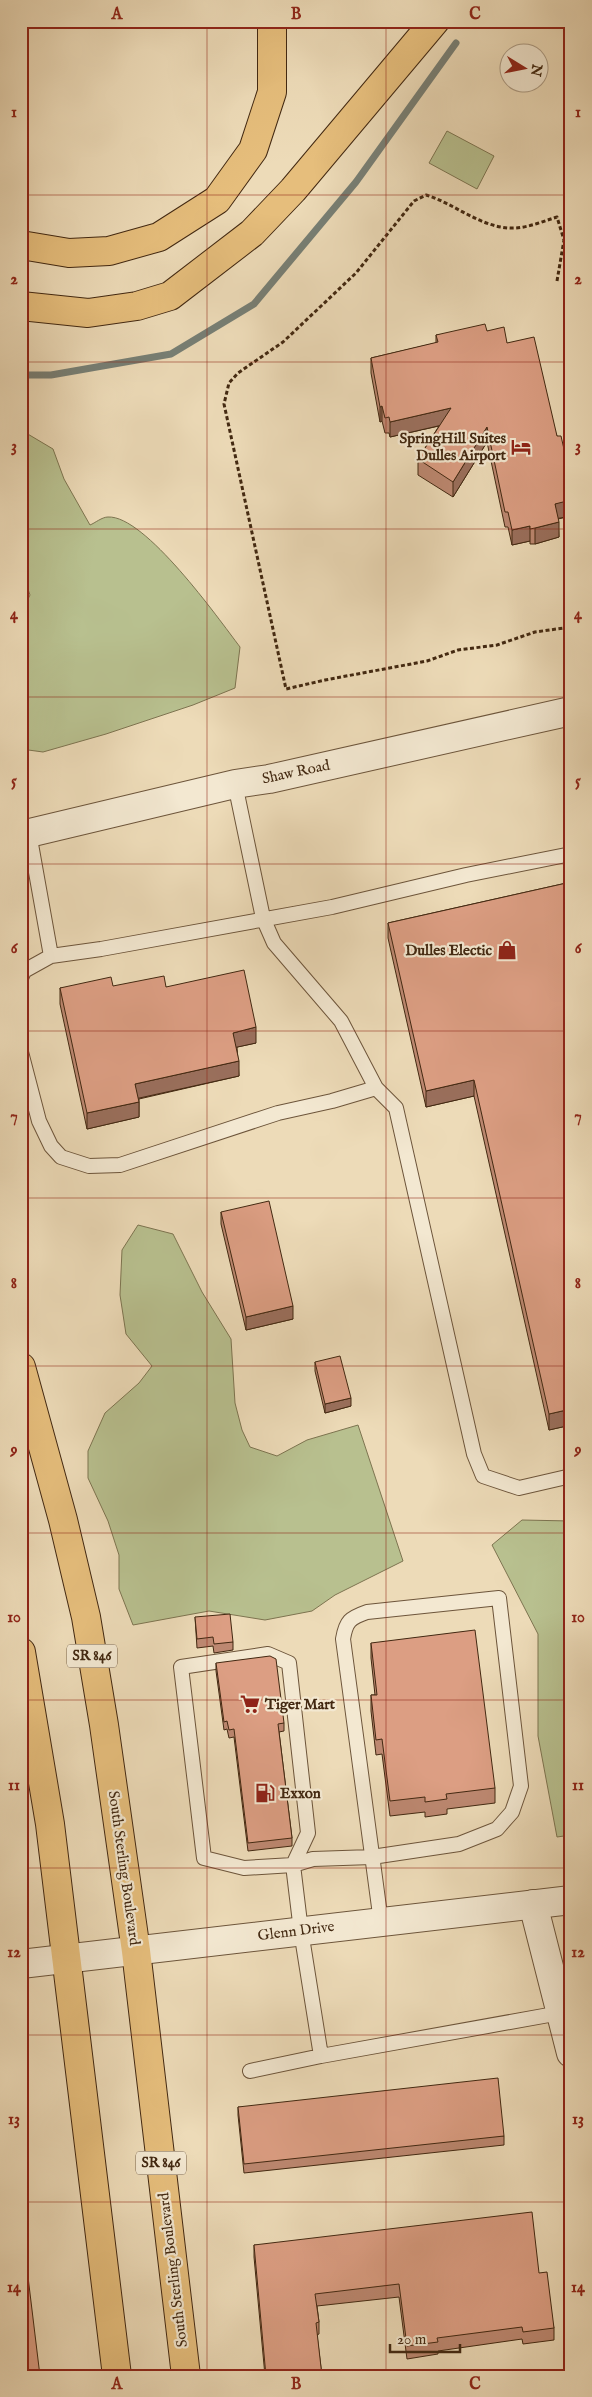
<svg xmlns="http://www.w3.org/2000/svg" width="592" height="2397" font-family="'IM FELL English',serif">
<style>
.green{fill:#b8c08f;stroke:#7d7450}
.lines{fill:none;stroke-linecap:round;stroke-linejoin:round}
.stream{stroke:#777f75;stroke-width:7}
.service-casing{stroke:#6d553b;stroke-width:16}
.minor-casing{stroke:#6d553b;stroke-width:30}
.tertiary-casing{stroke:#6d553b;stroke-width:30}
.primary-casing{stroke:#422811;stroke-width:30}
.motorway-casing{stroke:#422811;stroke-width:30}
.path{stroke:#422811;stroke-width:3;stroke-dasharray:4 2.5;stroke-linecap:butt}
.service{stroke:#f3e8d1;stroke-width:14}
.minor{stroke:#f3e8d1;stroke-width:28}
.tertiary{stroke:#f3e8d1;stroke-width:28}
.primary{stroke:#e6be7c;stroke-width:28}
.motorway{stroke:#e6be7c;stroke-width:28}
.wall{fill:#bd8871;stroke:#422811}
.shaded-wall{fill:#9a6f5c;stroke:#422811}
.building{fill:#dc9e83;stroke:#422811}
.grid{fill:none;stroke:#8f2418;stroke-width:1;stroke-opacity:0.55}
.labels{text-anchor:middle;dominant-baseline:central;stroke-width:4.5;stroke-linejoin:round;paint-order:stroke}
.shield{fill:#f3e8d1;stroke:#77624b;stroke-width:1}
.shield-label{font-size:14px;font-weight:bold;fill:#422811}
.poi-label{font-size:15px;font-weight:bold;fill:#422811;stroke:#f3e8d1;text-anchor:end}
.street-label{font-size:15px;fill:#422811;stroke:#f3e8d1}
.neatline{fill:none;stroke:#8f2418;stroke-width:2}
.grid-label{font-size:16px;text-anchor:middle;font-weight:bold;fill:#8f2418}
</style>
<rect width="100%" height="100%" fill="#eddbb8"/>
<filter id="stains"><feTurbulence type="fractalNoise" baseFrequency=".004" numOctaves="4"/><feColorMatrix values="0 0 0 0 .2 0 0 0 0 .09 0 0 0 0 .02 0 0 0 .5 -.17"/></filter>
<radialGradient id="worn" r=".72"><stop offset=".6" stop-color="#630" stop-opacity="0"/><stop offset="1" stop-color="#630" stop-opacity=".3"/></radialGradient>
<path class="green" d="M447,131L494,156L477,189L429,163Z
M21,430L53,449L64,479L90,525C95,523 102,517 108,517C145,515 218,618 240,647L235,688L193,705L106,734L43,752L21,749V613L30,595L21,569Z
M138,1225L173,1234L202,1292L231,1339L235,1403L242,1430L250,1447L277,1456L307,1440L358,1425L403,1561L335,1595L312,1611L265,1620L209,1611L133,1625L119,1589V1555L108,1521L88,1478V1451L105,1413L139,1383L152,1366L126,1334L120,1295L122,1250Z
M522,1520L571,1521V1835L557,1837L538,1736V1634L492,1545Z"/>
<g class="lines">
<path class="stream" d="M21,375H51L171,354L254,304L356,182L456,43"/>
<defs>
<path id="service" d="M235,784L263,918L274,943L341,1021L376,1088
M51,956L101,949L332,907L466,875L571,854
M21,978L24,971L51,956L29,833
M21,1052L39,1121L51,1146L61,1157L89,1166L120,1165L278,1113L332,1101L376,1088L396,1108L474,1454L483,1476L519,1488L571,1476
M381,1922L343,1639C346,1621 350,1618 367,1612L499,1598L521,1786L512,1812L497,1829L459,1844L372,1857L313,1859L293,1865L244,1868L204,1858L181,1667L268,1654L289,1663L308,1833L293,1865L301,1931L321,2056L560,2013
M250,2071L321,2056"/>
<path id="minor" d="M533,1904L571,2053"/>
<path id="tertiary" d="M21,835L235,784L269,779L571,711
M21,1964L571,1900"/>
<path id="primary" d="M21,1367L63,1520L86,1617L104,1725L136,1951L186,2376
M21,1652L50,1824L117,2376"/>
<path id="motorway" d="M21,245L69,253L109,251L159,237L217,200L253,150L272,92V21
M21,306L88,313L137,306L170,296L252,233L293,190L435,21"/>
</defs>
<use href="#service" class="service-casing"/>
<use href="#minor" class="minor-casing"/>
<use href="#tertiary" class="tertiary-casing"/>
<use href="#primary" class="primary-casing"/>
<use href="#motorway" class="motorway-casing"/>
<path class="path" d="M557,281L564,240L557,217C544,221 530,227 516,228C483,230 456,204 426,195L414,201L356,273L283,342L238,373L229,383L224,404L286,689L325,680L427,661L458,650L497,645L535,632L571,627"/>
<use href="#service" class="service"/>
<use href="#minor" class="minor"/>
<use href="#tertiary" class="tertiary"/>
<use href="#primary" class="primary"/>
<use href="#motorway" class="motorway"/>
</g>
<path class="wall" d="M487,331L507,343L557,436L571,480V516L558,519L559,537L535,544H530V541L512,545L508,527H505L487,442L453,497L418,475V459L439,426L390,437L389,433H385L382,421L380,422L371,373V358L436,343V335Z
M571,882V1425L549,1430L474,1096L426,1107L388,938V923Z
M166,987L256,1043L237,1047L239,1076L139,1099V1117L87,1129L60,1004V988Z
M221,1212L293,1319L246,1330L221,1224Z
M315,1362L351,1406L325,1413L315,1371Z
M195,1617L233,1642V1650L214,1653L213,1646L197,1648Z
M371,1643L495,1788V1803L447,1809V1814L425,1817V1812L390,1816L382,1754L376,1755L371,1711V1695H375L371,1658Z
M216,1663L284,1723V1731L279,1732L292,1838V1846L248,1851L234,1737L229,1738L227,1729L224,1730L216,1671Z
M238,2107L504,2136V2145L244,2173L238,2115Z
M254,2245L539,2273L554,2328V2340L523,2344L522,2339L438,2351V2354L407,2359L399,2297L317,2306L319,2322V2334L317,2335L322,2376H265L254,2257Z"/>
<path class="shaded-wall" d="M382,406V421L380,422V407Z
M451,408V423L390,437V422Z
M487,427V442L453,497V482Z
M571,497V516L555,519V504Z
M559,522V537L535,544V528Z
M530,526V541L512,545V530Z
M256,1027V1043L233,1048V1033Z
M239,1061V1076L135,1099V1084Z
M474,1080V1096L426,1107V1091Z
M139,1102V1117L87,1129V1113Z
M293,1306V1319L246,1330V1317Z
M351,1398V1406L325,1413V1404Z
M571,1409V1425L549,1430V1414Z"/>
<path class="building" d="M485,324L487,331L504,327L507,343L534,337L557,436H561L571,480V497H570L571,500L555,504L559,522L535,528L530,529V526L512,530L508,512H505L487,427L453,482L418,459L451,408L390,422L389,417L385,418L382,406L380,407L371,358L438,342L436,335Z
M571,882V1409L549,1414L474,1080L426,1091L388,923Z
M244,970L256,1027L233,1033L239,1061L135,1084L139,1102L87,1113L60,988L111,977L113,986L164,976L166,987Z
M269,1201L293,1306L246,1317L221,1212Z
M340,1356L351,1398L325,1404L315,1362Z
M230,1614L233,1642L214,1644L213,1637L197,1639L195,1617Z
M475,1630L495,1788L446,1794L447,1799L425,1802V1797L390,1801L382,1739L376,1740L371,1695H377L371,1643Z
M270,1656L276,1659L284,1723L278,1724L292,1838L248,1843L234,1729L229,1730L227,1721L224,1722L216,1663Z
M498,2078L504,2136L244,2164L238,2107Z
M532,2212L539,2273L547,2272L554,2328L523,2332L522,2327L437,2338L438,2342L407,2346L399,2284L315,2294L319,2322L316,2323L322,2376H266L254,2245Z
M25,2252L40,2376H21V2253Z"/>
<path class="grid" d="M207,21V2376M386,21V2376M21,195H571M21,362H571M21,529H571M21,697H571M21,864H571M21,1031H571M21,1198H571M21,1366H571M21,1533H571M21,1700H571M21,1868H571M21,2035H571M21,2202H571"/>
<defs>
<symbol id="hotel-bare" viewBox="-9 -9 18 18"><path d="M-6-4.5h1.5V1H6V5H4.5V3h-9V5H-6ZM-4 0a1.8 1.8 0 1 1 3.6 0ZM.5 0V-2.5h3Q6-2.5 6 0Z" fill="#8f2418" stroke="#f3e8d1" stroke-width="2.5" paint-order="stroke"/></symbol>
<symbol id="shop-bare" viewBox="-9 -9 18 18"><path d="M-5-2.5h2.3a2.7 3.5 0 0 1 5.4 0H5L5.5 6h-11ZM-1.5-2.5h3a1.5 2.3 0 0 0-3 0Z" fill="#8f2418" stroke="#f3e8d1" stroke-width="2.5" paint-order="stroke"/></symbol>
<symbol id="supermarket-bare" viewBox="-9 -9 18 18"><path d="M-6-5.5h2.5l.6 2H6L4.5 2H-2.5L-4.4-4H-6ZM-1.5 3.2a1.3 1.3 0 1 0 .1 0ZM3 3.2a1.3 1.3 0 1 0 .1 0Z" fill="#8f2418" stroke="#f3e8d1" stroke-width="2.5" paint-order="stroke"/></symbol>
<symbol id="fuel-bare" viewBox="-9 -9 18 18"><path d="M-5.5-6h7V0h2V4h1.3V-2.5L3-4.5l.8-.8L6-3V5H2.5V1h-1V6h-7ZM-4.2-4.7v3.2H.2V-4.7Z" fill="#8f2418" stroke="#f3e8d1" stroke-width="2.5" paint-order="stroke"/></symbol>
</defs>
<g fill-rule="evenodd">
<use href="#hotel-bare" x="507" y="433" width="28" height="28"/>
<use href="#shop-bare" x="493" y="936" width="28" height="28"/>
<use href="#supermarket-bare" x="236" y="1690" width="28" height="28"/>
<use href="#fuel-bare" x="251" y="1779" width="28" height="28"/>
</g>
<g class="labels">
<g class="shield">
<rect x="67" y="1644.5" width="50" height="23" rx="4"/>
<rect x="136" y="2151.5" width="50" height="23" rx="4"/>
</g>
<g class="shield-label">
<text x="92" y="1656">SR 846</text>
<text x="161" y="2163">SR 846</text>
</g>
<g class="poi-label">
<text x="506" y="438">SpringHill Suites<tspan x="506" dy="17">Dulles Airport</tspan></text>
<text x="492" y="950">Dulles Electic</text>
<text x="265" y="1704" text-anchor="start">Tiger Mart</text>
<text x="280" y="1793" text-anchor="start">Exxon</text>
</g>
<g class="street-label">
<text transform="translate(296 772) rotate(-12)">Shaw Road</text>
<text transform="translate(124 1868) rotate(82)">South Sterling Boulevard</text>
<text transform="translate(296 1931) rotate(-7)">Glenn Drive</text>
<text transform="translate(173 2270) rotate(-97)">South Sterling Boulevard</text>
</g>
</g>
<rect width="592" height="2397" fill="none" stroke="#eddbb8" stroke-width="55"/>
<g transform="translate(524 68) rotate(100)"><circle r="24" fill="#f3e8d1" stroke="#ac9b84"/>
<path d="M0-4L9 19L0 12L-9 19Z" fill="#8f2418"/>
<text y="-8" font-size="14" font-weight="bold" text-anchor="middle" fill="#422811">N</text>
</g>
<path d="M390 2344v8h70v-8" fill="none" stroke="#422811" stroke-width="2.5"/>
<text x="397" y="2344" font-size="15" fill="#422811" stroke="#f3e8d1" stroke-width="4" paint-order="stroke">20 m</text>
<rect x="28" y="28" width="536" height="2342" class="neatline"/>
<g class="grid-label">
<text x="117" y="19">A</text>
<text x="296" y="19">B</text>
<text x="475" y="19">C</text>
<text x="14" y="117">1</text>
<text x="578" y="117">1</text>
<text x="14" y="284">2</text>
<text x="578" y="284">2</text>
<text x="14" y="451">3</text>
<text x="578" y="451">3</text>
<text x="14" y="619">4</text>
<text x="578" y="619">4</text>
<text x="14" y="786">5</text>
<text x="578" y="786">5</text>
<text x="14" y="953">6</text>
<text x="578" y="953">6</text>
<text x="14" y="1121">7</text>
<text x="578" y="1121">7</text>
<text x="14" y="1288">8</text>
<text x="578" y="1288">8</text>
<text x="14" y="1455">9</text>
<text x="578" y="1455">9</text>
<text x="14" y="1622">10</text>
<text x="578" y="1622">10</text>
<text x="14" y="1790">11</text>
<text x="578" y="1790">11</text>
<text x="14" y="1957">12</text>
<text x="578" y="1957">12</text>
<text x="14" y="2124">13</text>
<text x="578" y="2124">13</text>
<text x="14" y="2292">14</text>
<text x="578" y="2292">14</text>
<text x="117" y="2389">A</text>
<text x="296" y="2389">B</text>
<text x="475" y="2389">C</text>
</g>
<rect width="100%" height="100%" filter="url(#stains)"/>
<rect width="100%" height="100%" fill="url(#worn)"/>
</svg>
